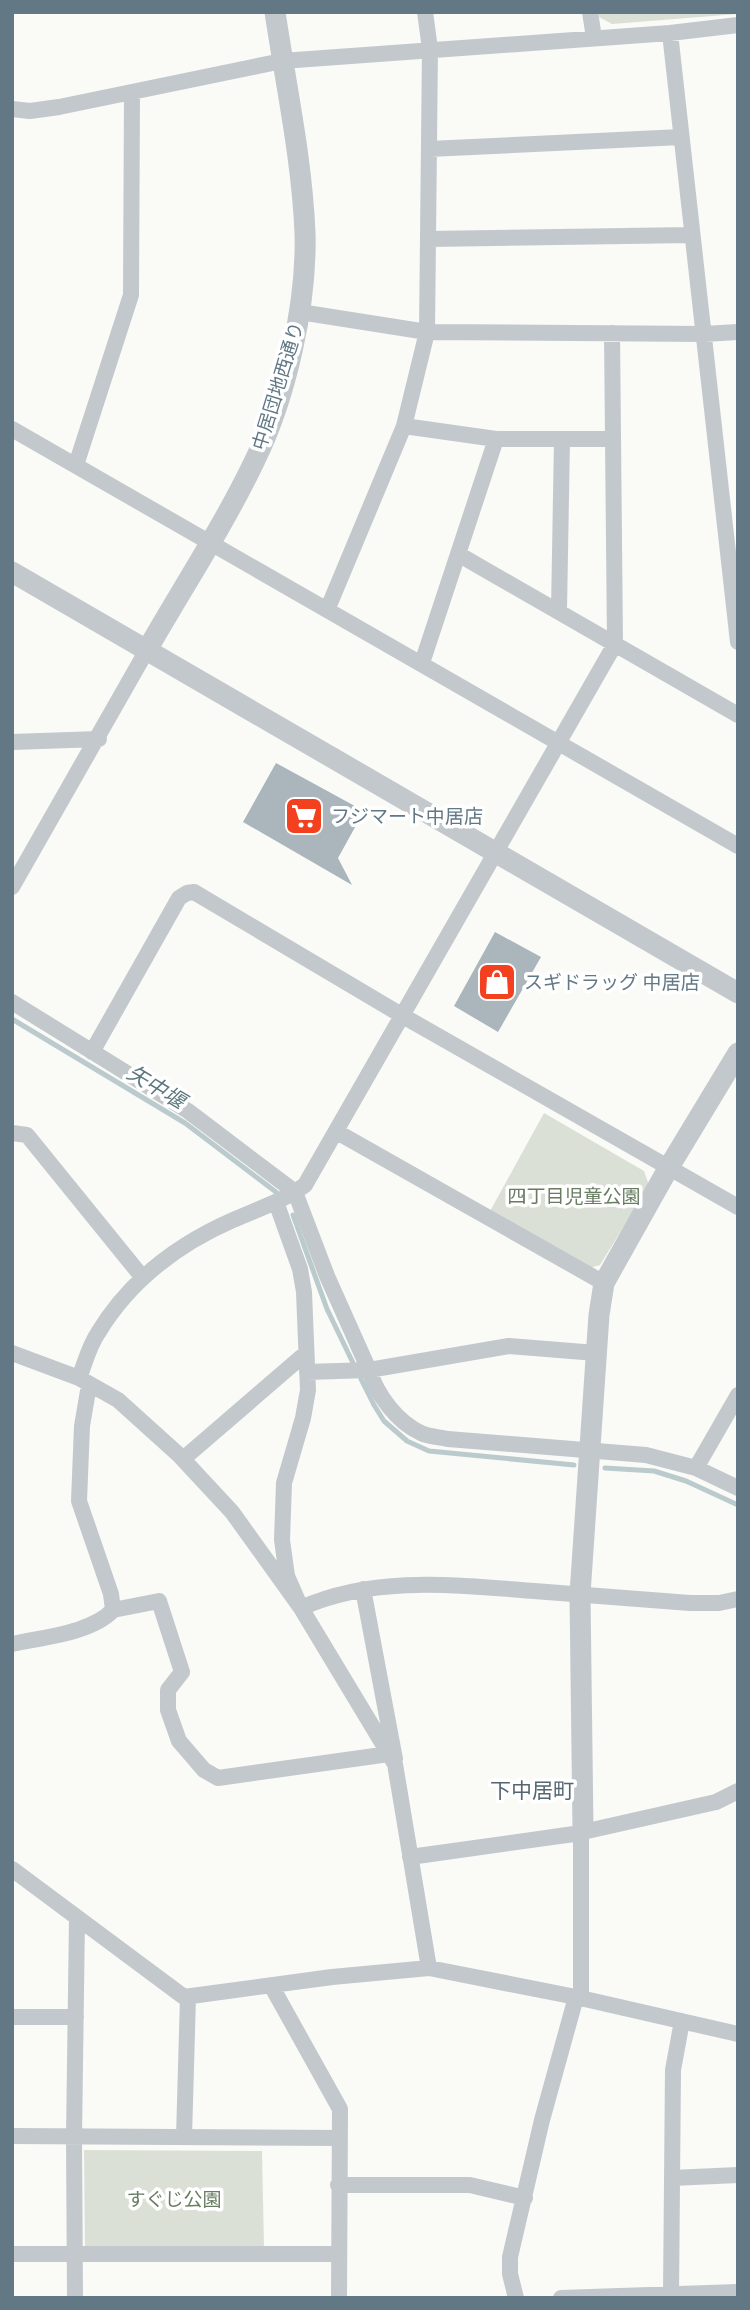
<svg xmlns="http://www.w3.org/2000/svg" width="750" height="2310" font-family="Roboto,'Noto Sans JP',sans-serif">
<style>
.green{fill:#dae0d6}
.lines{fill:none;stroke-linecap:round;stroke-linejoin:round}
.stream{stroke:#bbcacd;stroke-width:5}
.building{fill:#abb6bc}
.minor{stroke:#c2c8cc;stroke-width:16}
.tertiary{stroke:#c2c8cc;stroke-width:21}
.labels{text-anchor:middle;dominant-baseline:central;stroke-width:7;stroke-linejoin:round;paint-order:stroke}
.street-label{font-size:19px;fill:#627885;stroke:#fff}
.poi-label{font-size:19px;fill:#627885;stroke:#fff;text-anchor:start}
.park-label{font-size:19px;fill:#687c62;stroke:#fff}
.water-label{font-size:21px;font-style:italic;fill:#5d787e;stroke:#fff}
.neighbourhood-label{font-size:21px;fill:#556670;stroke:#fff}
</style>
<rect width="100%" height="100%" fill="#fafaf7"/>
<path class="green" d="M598,12H738V14L612,24L599,17Z
M544,1113L644,1171L649,1185L600,1265L586,1269L489,1213Z
M84,2150L262,2151L264,2248L85,2247Z"/>
<g class="lines">
<path class="stream" d="M12,1019L185,1123L276,1192
M293,1215L327,1309L354,1365
M361,1379L374,1405L384,1421L407,1441L429,1451L574,1465
M605,1468L654,1471L686,1481L738,1505"/>
</g>
<path class="building" d="M276,763L364,811L338,858L352,885L243,822Z
M495,932L541,957L498,1032L454,1006Z"/>
<g class="lines">
<path class="minor" d="M590,12L594,38
M670,33L738,642
M12,109L30,111L59,107L282,61L670,33L738,25
M429,149L681,137
M428,239L691,235
M300,312L427,332L704,334L738,332
M404,426L496,439H612
M12,429L738,846
M76,465L131,295L132,92
M458,554L738,715
M328,608L404,426L427,332L430,49L425,12
M559,610L562,440
M422,663L496,439
M12,742L99,739
M12,887L147,650
M12,1002L188,1111L295,1192L327,1276L369,1370C377,1395 397,1422 421,1433C429,1437 440,1437 448,1439L646,1455L696,1468L738,1488
M92,1052L179,898L187,893L194,892L403,1016L738,1207
M337,1132L604,1283
M12,1133L27,1135L143,1278
M276,1202L300,1269L304,1292L308,1390L303,1418L284,1483L282,1540L287,1576L301,1608C374,1575 456,1585 534,1591C586,1595 638,1599 690,1603H719L738,1599
M12,1353L79,1378L118,1400L179,1455L232,1512L301,1608L395,1764L429,1968
M307,1372L369,1370L509,1346L596,1353
M79,1378C85,1363 89,1346 98,1333C130,1280 176,1245 233,1220C258,1209 283,1201 305,1185L615,644L612,333
M183,1459L306,1353
M696,1468L738,1395
M363,1589L395,1759
M113,1610L159,1601L182,1672L168,1690V1710L179,1741L204,1770L218,1778L389,1754
M12,1644C43,1637 92,1633 113,1610L111,1594L79,1501L82,1426L89,1385
M581,1831V1998
M410,1857L574,1834L716,1802L738,1791
M12,1869L184,1997L332,1977L429,1968L576,1997L738,2034
M272,1987L340,2109L339,2298
M12,2017H76
M12,2136L339,2138
M184,2137L188,1997
M672,2178L738,2175
M338,2185H470L525,2198
M12,2254H338
M671,2295L673,2070L682,2021
M75,2298L74,2137L77,1918
M516,2298L510,2274V2257L542,2120L576,1997
M561,2298L738,2292"/>
<path class="tertiary" d="M12,572L738,993
M147,650C183,587 224,525 255,460C286,397 307,304 305,233C302,159 286,86 275,12
M583,1830L580,1594L599,1315L604,1283L669,1167L738,1053"/>
</g>
<defs>
<symbol id="supermarket-square" viewBox="-11 -11 22 22"><rect x="-9" y="-9" width="18" height="18" rx="4" fill="#f3401e" stroke="#fff"/><path d="M-6-5.5h2.5l.6 2H6L4.5 2H-2.5L-4.4-4H-6ZM-1.5 3.2a1.3 1.3 0 1 0 .1 0ZM3 3.2a1.3 1.3 0 1 0 .1 0Z" fill="#fff"/></symbol>
<symbol id="shop-square" viewBox="-11 -11 22 22"><rect x="-9" y="-9" width="18" height="18" rx="4" fill="#f3401e" stroke="#fff"/><path d="M-5-2.5h2.3a2.7 3.5 0 0 1 5.4 0H5L5.5 6h-11ZM-1.5-2.5h3a1.5 2.3 0 0 0-3 0Z" fill="#fff"/></symbol>
</defs>
<g fill-rule="evenodd">
<use href="#supermarket-square" x="282" y="794" width="44" height="44"/>
<use href="#shop-square" x="475" y="960" width="44" height="44"/>
</g>
<g class="labels">
<g class="street-label">
<text transform="translate(278 386) rotate(-73)">中居団地西通り</text>
</g>
<g class="poi-label">
<text x="331" y="816">フジマート中居店</text>
<text x="524" y="982">スギドラッグ 中居店</text>
</g>
<g class="park-label">
<text x="574" y="1196">四丁目児童公園</text>
<text x="174" y="2199">すぐじ公園</text>
</g>
<g class="water-label">
<text transform="translate(156 1087) rotate(31)">矢中堰</text>
</g>
<g class="neighbourhood-label">
<text x="532" y="1791">下中居町</text>
</g>
</g>
<rect width="750" height="2310" fill="none" stroke="#627885" stroke-width="28"/>
</svg>
